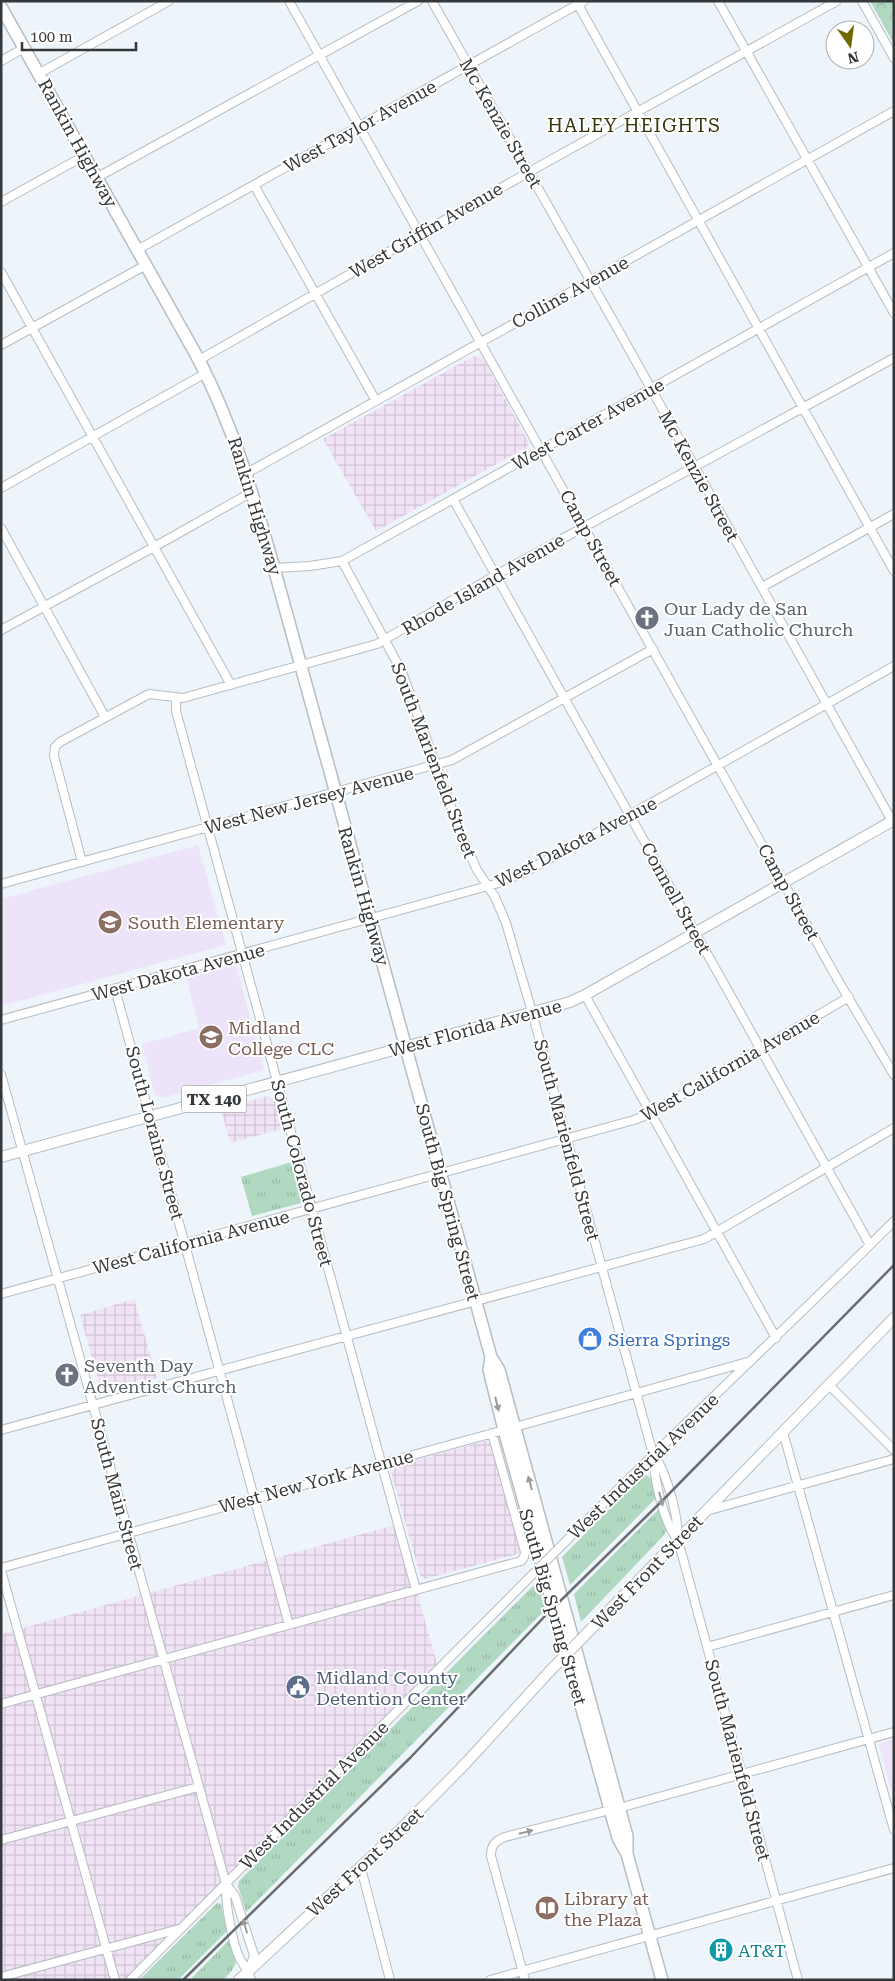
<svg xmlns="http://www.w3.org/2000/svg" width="895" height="1981" font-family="'Roboto Serif',serif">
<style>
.industrial{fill:url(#industrial-grid)}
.education{fill:#ede4fa}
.grass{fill:url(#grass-tufts)}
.park{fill:url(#park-crowns)}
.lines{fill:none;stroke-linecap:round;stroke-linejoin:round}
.minor-casing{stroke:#b6bdc3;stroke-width:10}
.major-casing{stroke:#b6bdc3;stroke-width:12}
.highway-casing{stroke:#b6bdc3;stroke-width:14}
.minor{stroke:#fff;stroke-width:8}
.major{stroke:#fff;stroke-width:10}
.highway{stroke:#fff;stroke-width:11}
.rail{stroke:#6a6e72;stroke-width:2.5}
.minor-bridge-casing{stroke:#b6bdc3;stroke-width:10;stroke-linecap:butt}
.major-bridge-casing{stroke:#b6bdc3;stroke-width:12;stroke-linecap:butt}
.minor-bridge{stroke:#fff;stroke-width:8}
.major-bridge{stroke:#fff;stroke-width:10}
.oneway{fill:#9a9c9c}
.labels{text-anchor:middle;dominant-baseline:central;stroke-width:4;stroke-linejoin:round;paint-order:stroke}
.shield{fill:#fff;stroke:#727475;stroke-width:1}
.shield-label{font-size:16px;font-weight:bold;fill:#35383a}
.street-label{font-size:18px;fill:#35383a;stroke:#fff}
.worship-label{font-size:18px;fill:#5b616d;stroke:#fff;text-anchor:start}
.education-label{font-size:18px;fill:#785e54;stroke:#fff;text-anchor:start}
.shop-label{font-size:18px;fill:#366cbe;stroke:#fff;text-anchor:start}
.service-label{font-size:18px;fill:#4e5e75;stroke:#fff;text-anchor:start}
.culture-label{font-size:18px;fill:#0d838f;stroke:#fff;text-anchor:start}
.neighbourhood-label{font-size:19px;letter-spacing:1px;fill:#38350a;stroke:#fff}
</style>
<defs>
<pattern id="industrial-grid" width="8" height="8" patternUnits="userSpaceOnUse" patternTransform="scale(1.25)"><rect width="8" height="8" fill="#f1e3f6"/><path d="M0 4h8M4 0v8" fill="none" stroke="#cfc4d4"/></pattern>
<pattern id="grass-tufts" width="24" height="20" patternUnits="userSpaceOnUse" patternTransform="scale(1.25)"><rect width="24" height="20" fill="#b1d8c1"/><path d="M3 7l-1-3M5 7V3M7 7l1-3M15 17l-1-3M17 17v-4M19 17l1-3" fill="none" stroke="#99baa7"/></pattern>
<pattern id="park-crowns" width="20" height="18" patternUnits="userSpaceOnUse" patternTransform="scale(1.25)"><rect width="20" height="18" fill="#b1d8c1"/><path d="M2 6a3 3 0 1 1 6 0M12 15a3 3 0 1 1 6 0" fill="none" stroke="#99baa7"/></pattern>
</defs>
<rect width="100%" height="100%" fill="#edf4fa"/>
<path class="industrial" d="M474,356L482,357L529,443L527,447L376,531L323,439Z
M268,1096L274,1099L282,1129L230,1143L221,1109Z
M134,1299L157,1378L105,1392L101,1390L80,1315Z
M490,1440L521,1553L425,1579L420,1575L391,1472L397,1465Z
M398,1524L439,1671L131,1980H1V1634Z"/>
<path class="education" d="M198,845L226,945L1,1006V899Z
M233,965L237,968L264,1070L162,1098L155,1095L142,1044L199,1028L186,978Z
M894,1739V1801L879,1744Z"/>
<path class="grass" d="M292,1162L303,1199L301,1203L252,1216L241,1177Z
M643,1475C654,1475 655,1488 657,1497L570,1585L562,1557Z
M660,1508L666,1530L665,1534L581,1622L574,1594Z
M538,1581L545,1610L246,1912L238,1886L239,1881Z
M217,1903L221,1904L227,1931L178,1980H139Z
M230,1939C237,1962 241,1962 223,1980H190Z"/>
<path class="park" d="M870,1H894V44Z"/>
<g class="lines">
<defs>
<path id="minor" d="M289,1L839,982L894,1075
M432,1L624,340L892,821
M576,1L894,571
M718,1L894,313
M862,1L894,58
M1,61L24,48
M38,74L169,1
M96,178L418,1
M254,185L376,401
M1,202L84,156
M137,250L584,1
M1,272L231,685
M1,345L146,265
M199,360L529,172L837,1
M247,473L894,111
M1,488L206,373
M453,499L870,1245
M1,528L105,717
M342,561L402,672L462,837L477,870L495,897L506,923L532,1012L653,1454C654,1478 663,1522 678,1540
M274,568L310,566L342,561L894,253
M762,587L894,514
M1,630L154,547L252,492
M176,699V711L416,1590
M82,862L54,756L55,747L60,742L149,694L183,698L377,644L496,575L894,358
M1,884L452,760L653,649
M115,989L289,1625
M585,995L776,1338
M1,1020L495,884L521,874L630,815L894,666
M1,1074L226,1884C225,1902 232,1943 240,1959C244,1966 249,1971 251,1980
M1,1294L634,1120L647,1115L849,997
M829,1385L894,1450
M515,1427L751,1361
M1,1430L704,1239L894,1128
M783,1432L894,1830
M655,1456C668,1477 678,1515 678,1540L798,1980
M706,1511L894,1459
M558,1549C668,1438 783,1332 894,1221
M1,1568L497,1432
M1,1570L115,1980
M707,1647L894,1595
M1,1704L521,1561L524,1557L525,1552L492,1433
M619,1808L894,1732
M1,1840L198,1787
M361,1868L390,1980
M226,1884L235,1896L254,1955L249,1970
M1,1977L179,1929
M130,1980L534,1573
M490,1980L894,1868
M525,1980L491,1856C491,1845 495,1841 505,1837L610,1810"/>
<path id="major" d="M1,1157L570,1002L585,995L894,820
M593,1627L894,1318
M239,1980L396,1834L466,1763L549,1672"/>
<path id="highway" d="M1,7L199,360C234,429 253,494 274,568L491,1357L499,1370L627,1836V1854
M491,1357L489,1370L504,1430L618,1838L627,1854L662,1980"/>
</defs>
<use href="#minor" class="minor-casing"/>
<use href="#major" class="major-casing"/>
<use href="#highway" class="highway-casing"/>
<use href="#minor" class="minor"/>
<use href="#major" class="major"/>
<use href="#highway" class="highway"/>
<path class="rail" d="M183,1980L410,1758L546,1615L662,1501L894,1265"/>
<defs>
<path id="minor-bridge" d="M534,1573L558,1549"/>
<path id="major-bridge" d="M549,1672L593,1627"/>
</defs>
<use href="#minor-bridge" class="minor-bridge-casing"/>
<use href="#major-bridge" class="major-bridge-casing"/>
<use href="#minor-bridge" class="minor-bridge"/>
<use href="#major-bridge" class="major-bridge"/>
</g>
<defs><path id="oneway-solid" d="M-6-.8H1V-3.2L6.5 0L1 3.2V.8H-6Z" transform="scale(1.25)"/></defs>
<g class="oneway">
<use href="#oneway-solid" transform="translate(497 1404) rotate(76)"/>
<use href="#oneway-solid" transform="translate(530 1483) rotate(-105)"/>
<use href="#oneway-solid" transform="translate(661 1499) rotate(75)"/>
<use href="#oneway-solid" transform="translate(526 1832) rotate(-14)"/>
<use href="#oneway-solid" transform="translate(245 1926) rotate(-107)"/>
</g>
<defs>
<symbol id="church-disc" viewBox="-11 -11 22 22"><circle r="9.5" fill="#6b7280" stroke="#fff"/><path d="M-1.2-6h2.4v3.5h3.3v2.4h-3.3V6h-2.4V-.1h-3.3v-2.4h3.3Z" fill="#fff"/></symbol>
<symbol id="school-disc" viewBox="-11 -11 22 22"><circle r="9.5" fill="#8d6e63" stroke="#fff"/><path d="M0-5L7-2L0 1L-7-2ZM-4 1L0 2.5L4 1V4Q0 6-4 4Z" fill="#fff"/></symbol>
<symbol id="university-disc" viewBox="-11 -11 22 22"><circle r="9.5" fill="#8d6e63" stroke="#fff"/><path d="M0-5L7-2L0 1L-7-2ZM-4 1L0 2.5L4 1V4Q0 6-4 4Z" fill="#fff"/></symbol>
<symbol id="shop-disc" viewBox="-11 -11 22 22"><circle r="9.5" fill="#3f7fe0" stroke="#fff"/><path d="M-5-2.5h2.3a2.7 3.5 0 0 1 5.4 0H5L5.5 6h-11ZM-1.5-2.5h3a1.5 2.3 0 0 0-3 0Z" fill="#fff"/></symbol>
<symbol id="civic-disc" viewBox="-11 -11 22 22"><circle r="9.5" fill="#5c6f8a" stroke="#fff"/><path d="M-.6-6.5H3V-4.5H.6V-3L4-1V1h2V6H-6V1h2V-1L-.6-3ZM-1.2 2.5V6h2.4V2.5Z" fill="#fff"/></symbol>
<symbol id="library-disc" viewBox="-11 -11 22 22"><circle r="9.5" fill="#8d6e63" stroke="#fff"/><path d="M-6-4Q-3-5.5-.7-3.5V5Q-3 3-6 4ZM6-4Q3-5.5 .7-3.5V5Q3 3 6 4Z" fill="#fff"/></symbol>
<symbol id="building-disc" viewBox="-11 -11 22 22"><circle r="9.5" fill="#0f9aa8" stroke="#fff"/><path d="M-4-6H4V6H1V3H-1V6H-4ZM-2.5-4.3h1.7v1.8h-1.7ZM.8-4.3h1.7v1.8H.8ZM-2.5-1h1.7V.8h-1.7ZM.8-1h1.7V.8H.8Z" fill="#fff"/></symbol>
</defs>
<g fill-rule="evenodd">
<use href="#church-disc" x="633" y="604" width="28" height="28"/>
<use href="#school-disc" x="96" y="908" width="28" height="28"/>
<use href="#university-disc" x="197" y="1023" width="28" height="28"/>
<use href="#shop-disc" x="576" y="1325" width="28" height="28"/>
<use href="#church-disc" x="53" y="1361" width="28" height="28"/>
<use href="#civic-disc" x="284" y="1673" width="28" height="28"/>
<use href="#library-disc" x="533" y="1894" width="28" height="28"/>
<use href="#building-disc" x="707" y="1936" width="28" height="28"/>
</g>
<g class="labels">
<rect class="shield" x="181.5" y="1085.5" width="65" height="27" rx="4"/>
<g class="shield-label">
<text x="214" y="1099">TX 140</text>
</g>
<g class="street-label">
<text transform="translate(501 123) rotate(60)">Mc Kenzie Street</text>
<text transform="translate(360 126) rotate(-29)">West Taylor Avenue</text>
<text transform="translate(78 143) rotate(61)">Rankin Highway</text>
<text transform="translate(426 230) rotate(-30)">West Griffin Avenue</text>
<text transform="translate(570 292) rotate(-29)">Collins Avenue</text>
<text transform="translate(588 424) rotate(-29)">West Carter Avenue</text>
<text transform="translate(699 476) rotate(61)">Mc Kenzie Street</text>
<text transform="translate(255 506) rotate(73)">Rankin Highway</text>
<text transform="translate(591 538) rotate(61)">Camp Street</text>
<text transform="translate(483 584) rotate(-30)">Rhode Island Avenue</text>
<text transform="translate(434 760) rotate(69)">South Marienfeld Street</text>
<text transform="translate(309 800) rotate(-15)">West New Jersey Avenue</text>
<text transform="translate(576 842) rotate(-27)">West Dakota Avenue</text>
<text transform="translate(789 892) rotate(61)">Camp Street</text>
<text transform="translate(364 896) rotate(74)">Rankin Highway</text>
<text transform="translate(676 898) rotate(61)">Connell Street</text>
<text transform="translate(178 972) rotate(-15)">West Dakota Avenue</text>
<text transform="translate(475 1028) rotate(-15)">West Florida Avenue</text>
<text transform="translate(730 1066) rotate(-30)">West California Avenue</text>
<text transform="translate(155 1133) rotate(75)">South Loraine Street</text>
<text transform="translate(567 1140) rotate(75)">South Marienfeld Street</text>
<text transform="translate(302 1173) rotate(75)">South Colorado Street</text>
<text transform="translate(448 1202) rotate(75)">South Big Spring Street</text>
<text transform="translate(191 1242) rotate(-15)">West California Avenue</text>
<text transform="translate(643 1466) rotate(-44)">West Industrial Avenue</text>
<text transform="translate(316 1481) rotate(-15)">West New York Avenue</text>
<text transform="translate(117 1494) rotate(75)">South Main Street</text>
<text transform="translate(647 1572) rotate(-46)">West Front Street</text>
<text transform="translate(553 1607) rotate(74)">South Big Spring Street</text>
<text transform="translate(738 1760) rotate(75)">South Marienfeld Street</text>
<text transform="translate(314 1795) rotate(-45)">West Industrial Avenue</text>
<text transform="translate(365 1862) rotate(-43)">West Front Street</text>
</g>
<g class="worship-label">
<text x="664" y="608">Our Lady de San<tspan x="664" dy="21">Juan Catholic Church</tspan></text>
<text x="84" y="1365">Seventh Day<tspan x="84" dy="21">Adventist Church</tspan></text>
</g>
<g class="education-label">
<text x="128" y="922">South Elementary</text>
<text x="228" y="1027">Midland<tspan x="228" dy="21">College CLC</tspan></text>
<text x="564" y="1898">Library at<tspan x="564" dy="21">the Plaza</tspan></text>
</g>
<g class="shop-label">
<text x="608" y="1339">Sierra Springs</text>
</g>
<g class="service-label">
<text x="316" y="1677">Midland County<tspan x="316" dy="21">Detention Center</tspan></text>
</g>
<g class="culture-label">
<text x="738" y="1950">AT&amp;T</text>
</g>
<g class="neighbourhood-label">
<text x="634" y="125">HALEY HEIGHTS</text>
</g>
</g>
<rect width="895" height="1981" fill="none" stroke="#35383a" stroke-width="5"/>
<g transform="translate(850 45) rotate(166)"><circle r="24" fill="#ffffff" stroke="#aeafb0"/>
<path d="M0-4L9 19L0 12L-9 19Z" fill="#706902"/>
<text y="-8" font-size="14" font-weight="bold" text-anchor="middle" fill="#35383a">N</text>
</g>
<path d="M22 42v8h114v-8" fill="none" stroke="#35383a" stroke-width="2.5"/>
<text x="30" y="42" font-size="15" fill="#35383a" stroke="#ffffff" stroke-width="4" paint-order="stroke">100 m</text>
</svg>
